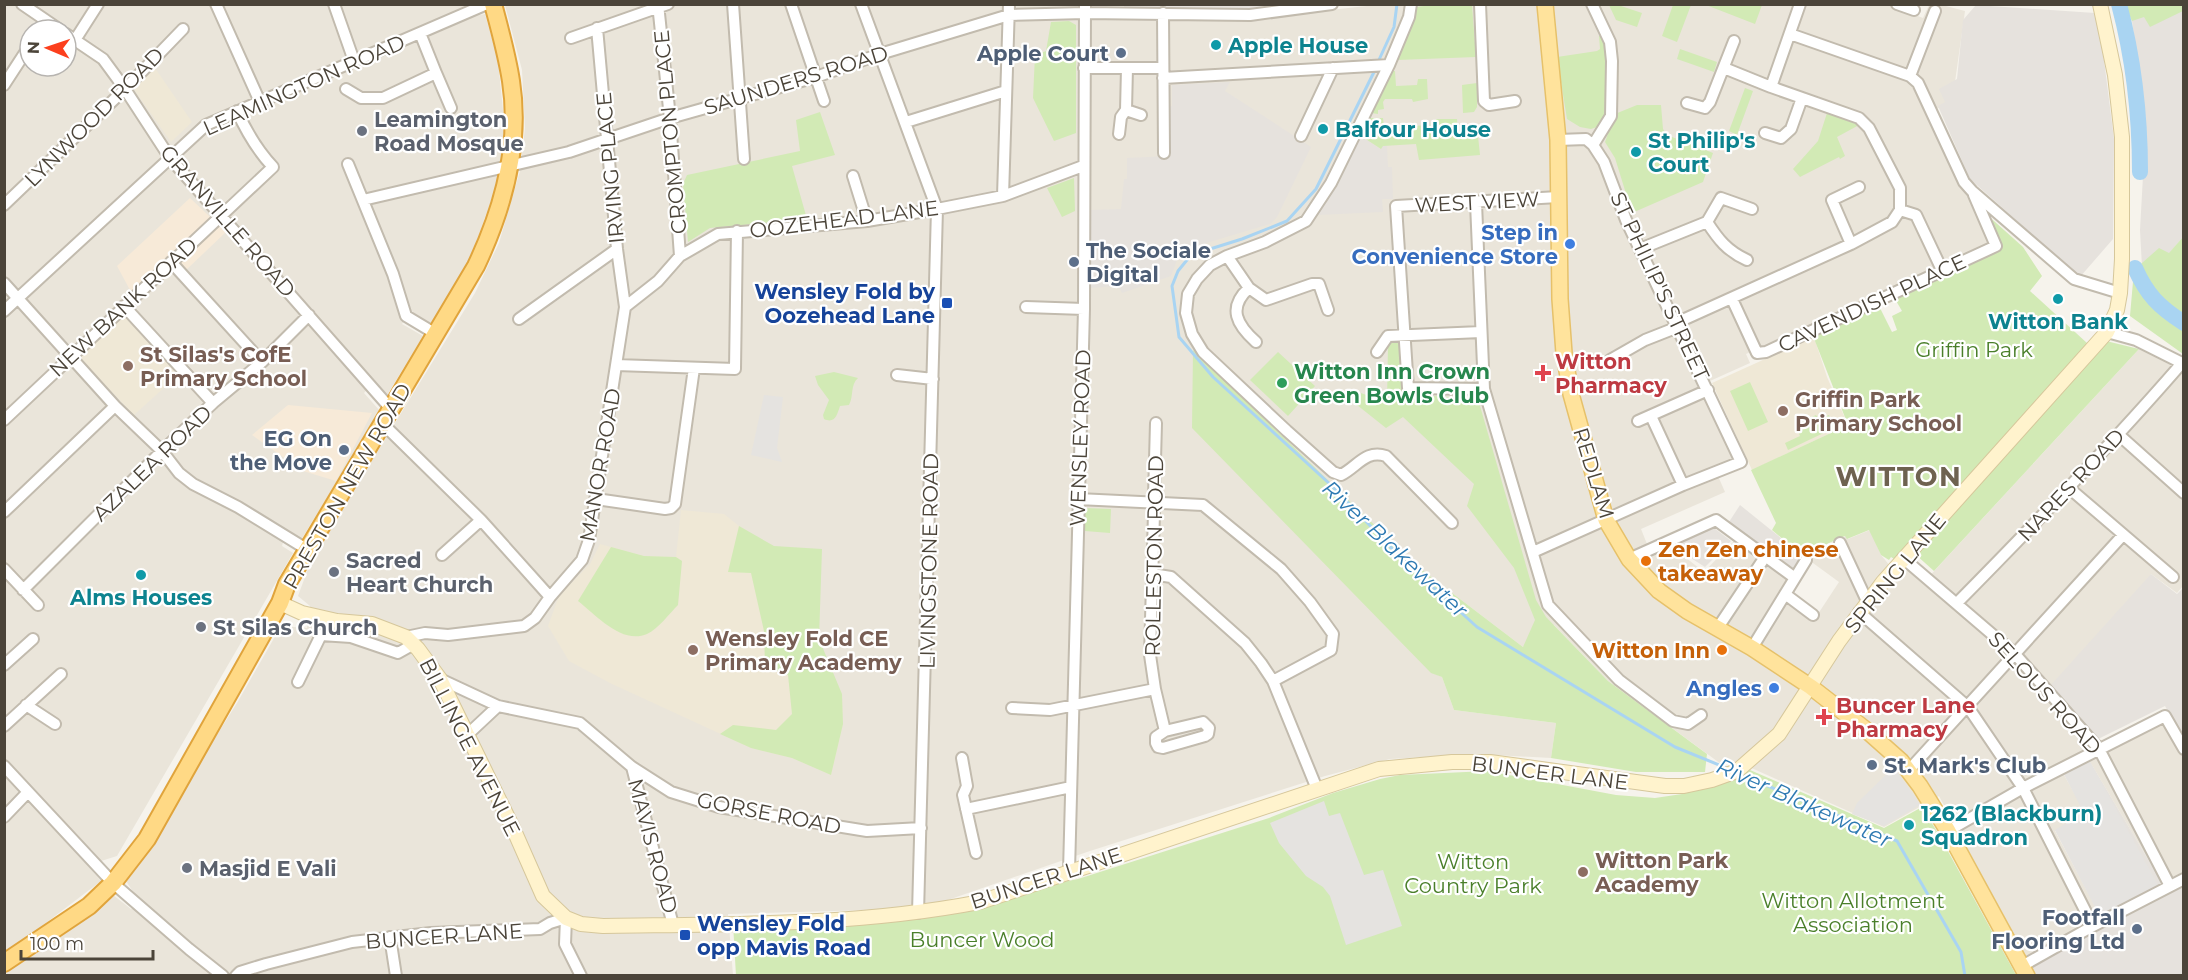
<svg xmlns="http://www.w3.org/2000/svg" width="2188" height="980" font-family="Montserrat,sans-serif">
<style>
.residential{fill:#eae5da;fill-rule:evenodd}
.commercial{fill:#f7ead8}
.industrial{fill:#e6e2dd}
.education{fill:#efe8d6}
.green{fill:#d2eab5}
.parking{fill:#e5e3e0}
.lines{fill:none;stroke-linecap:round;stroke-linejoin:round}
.stream{stroke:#a9d4f2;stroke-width:3}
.river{stroke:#a9d4f2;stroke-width:16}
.minor-casing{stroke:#c2bbae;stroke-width:14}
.secondary-casing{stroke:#d6c79b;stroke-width:16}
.primary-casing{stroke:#e6c16a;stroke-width:18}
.trunk-casing{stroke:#e0a43c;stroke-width:20}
.minor{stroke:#fff;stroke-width:10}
.secondary{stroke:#fff3cd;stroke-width:14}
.primary{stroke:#ffe39c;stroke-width:15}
.trunk{stroke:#ffd985;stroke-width:16}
.culture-dot{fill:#0f9aa8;stroke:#fff;stroke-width:2}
.service-dot{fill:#5c6f8a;stroke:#fff;stroke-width:2}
.worship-dot{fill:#6b7280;stroke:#fff;stroke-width:2}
.shop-dot{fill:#3f7fe0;stroke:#fff;stroke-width:2}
.transit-dot{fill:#1a4fb4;stroke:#fff;stroke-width:2}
.education-dot{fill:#8d6e63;stroke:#fff;stroke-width:2}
.health-dot{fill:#e0444e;stroke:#fff;stroke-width:2}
.leisure-dot{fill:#2e9e5b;stroke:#fff;stroke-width:2}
.food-dot{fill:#e8710a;stroke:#fff;stroke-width:2}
.labels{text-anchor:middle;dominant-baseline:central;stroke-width:4.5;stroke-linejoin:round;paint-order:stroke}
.culture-label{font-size:21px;font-weight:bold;fill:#0d838f;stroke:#fff;text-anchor:start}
.service-label{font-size:21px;font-weight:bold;fill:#4e5e75;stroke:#fff;text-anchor:end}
.street-label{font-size:21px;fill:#4b4439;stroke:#fff}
.worship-label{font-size:21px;font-weight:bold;fill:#5b616d;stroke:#fff;text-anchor:start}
.shop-label{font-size:21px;font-weight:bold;fill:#366cbe;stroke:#fff;text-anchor:end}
.transit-label{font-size:21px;font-weight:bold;fill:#164399;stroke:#fff;text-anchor:end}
.park-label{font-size:21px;fill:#4a7f2a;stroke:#fff}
.education-label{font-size:21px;font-weight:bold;fill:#785e54;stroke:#fff;text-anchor:start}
.health-label{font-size:21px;font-weight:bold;fill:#be3a42;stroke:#fff;text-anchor:start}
.leisure-label{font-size:21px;font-weight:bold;fill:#27864d;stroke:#fff;text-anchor:start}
.food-label{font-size:21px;font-weight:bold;fill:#c56008;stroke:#fff;text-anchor:start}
.water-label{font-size:22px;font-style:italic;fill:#2e7ab2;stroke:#fff}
.district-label{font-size:27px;font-weight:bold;letter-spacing:1.5px;fill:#6e6250;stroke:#fff}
</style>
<rect width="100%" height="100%" fill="#f6f3ec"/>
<path class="residential" d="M1084,4V20L1255,18L1385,4H1887L1923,18L1929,5H1942L1965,11L1952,103L1928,112L1992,245L1746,354L1750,363L1701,385L1736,458L1718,476L1725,492L1641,529L1651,554L1663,548L1666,555L1676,550L1704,572L1734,541L1788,579L1778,593L1814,620L1839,582L1802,555L1846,536L1848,539L1870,530L1881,555L1896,573L1905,564L1925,581L2139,349L2154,354L2183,370V586L2177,593L2151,574L2094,749L2163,720L2183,758V872L2162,883L2089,760L2063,773L2085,813L2055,831L2102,919L2028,960L1939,796L1884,827L1738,762L1721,764L1608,681L1554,625L1523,647L1418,567L1431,672L1442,677L1454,710L1556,723L1551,758L1477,754L1390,759L1325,776L1090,851L942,902L871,910L728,914L733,975L5,976V973L54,942L113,895L131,909L140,902L126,881L172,806L237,703L281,626L307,628L310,606L298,596L312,558L475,293L499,243L520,171L525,128L522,70L505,5Z
M5,5H471L466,6L470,17L485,14L498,60L505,131L497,184L478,237L462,275L431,324L411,311L402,324L423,336L386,397L373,383L364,393L380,411L301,540L286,531L282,546L293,553L117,856L101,861L91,849L83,860L101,881L5,954ZM30,30H66V66H30Z"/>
<path class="commercial" d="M190,198L226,232L184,272L177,265L136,301L117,266Z
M288,405L372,413L336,481L303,471L252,435Z"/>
<path class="industrial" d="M1124,4H1273V6L1250,8L1124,7Z
M1976,5L2095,13L2100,29L2114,139L2113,239L2080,277L1970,179L1938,106L1945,102L1939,89L1957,79L1963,20Z
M2125,5H2183V237L2147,280L2142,267L2140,230L2146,122L2132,21Z
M1230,82L1225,91L1311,147L1277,217L1270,224L1206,243L1179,255L1171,276L1122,293L1118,286L1090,288V210L1121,209L1124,179H1127V158L1169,156V107L1172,106V85Z
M1361,136L1380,149L1382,146H1387L1388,167H1392L1393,199H1382L1383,212L1317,215Z
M1740,505L1802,555L1793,568L1729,522Z
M1714,528L1731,541L1705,567L1683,553L1678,543Z
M2151,574L2177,594L2183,588V739L2165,706L2096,740L2049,687Z
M2089,760L2168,893L2183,886V975H2036L2031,968L2106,925L2055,830L2084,813L2063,772Z"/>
<path class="education" d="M155,68L192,122L171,142L133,88Z
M123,315L178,375L134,415L78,356Z
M1814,337L1827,377L1848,425L1752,470L1712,383Z
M681,510L724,514L769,550L842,694L843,724L831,775L792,758L751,748L610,683L569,661L548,626L559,596L590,564L600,544L644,556L676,557Z"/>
<path class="green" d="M1432,5H1472L1476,57L1397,60L1411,26L1416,7Z
M1609,5H1618L1642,13L1637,27L1616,20Z
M1673,5H1691L1677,42L1662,36Z
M1706,5L1762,4V5L1755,24Z
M2125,5H2183V11L2150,27L2144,17L2132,21Z
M1069,21L1076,25V133L1054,141L1033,98L1035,55L1046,51L1051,22Z
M1602,35L1605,44V116L1597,127L1591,129L1580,127L1567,119L1557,57L1597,51L1600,49L1599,36Z
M1680,49L1717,62L1714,72L1677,59Z
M1392,71H1395L1396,86L1417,85L1418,79H1427L1428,99L1413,102L1412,99H1385L1383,102L1384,109L1378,110V114L1371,113Z
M1477,83V107L1474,112L1463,113L1462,85Z
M1745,88L1753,91L1737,135L1729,131Z
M1637,105H1661L1663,129L1667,135L1713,153L1703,182L1632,213L1615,158L1605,142L1615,114Z
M820,112L835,155L792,166L807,219L710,228L688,242L683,184L687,175L800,151L796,120Z
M1827,113L1859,125L1837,137L1845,156L1840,159L1839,157L1800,177L1793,169L1818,141Z
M1369,118H1383L1384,127L1435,125L1436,119H1457L1458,137L1478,136L1480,155L1419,160L1416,144L1383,146L1381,149L1361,136Z
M1074,178L1075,211L1062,217L1047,188Z
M1985,213L2023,247L2042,276L2030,291L2087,343L2088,346L1894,559L1891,557L1889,560L1881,555L1869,530L1847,539L1845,536L1802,555L1772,530L1776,523L1751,470L1848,425L1813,336L1879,306L1892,332L1897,330L1892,316L1902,311L1895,299L1996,252Z
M2183,237V354L2130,316L2134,270L2159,248L2169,253Z
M1400,340L1405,394L1478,399L1536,600L1546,617L1608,681L1707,754L1705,772H1636L1551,758L1556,723L1454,710L1442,677L1431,673L1192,428L1193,350L1418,567L1523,647L1535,620L1514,568L1467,506L1474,484L1403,417L1386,428L1357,405L1361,393L1387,403L1388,344Z
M2106,341L2139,349L1934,571L1915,554Z
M1278,352L1315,386L1288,416L1250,380Z
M834,372L858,378C850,385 854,396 849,405L840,406C837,415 835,424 824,419L823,415L829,400L818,385L815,376Z
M1750,382L1768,422L1748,431L1730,391Z
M1816,415L1819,419L1829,415L1834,428L1788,450L1785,443L1800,436L1795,425Z
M1085,508L1111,509L1110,533L1085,531Z
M739,526L774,546L822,549L819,639L842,694L843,724L831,775L792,758L751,748L720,734L733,725L776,730L792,714L788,675L765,666L764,631L751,573L728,572Z
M611,547L644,556L676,557L682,561L678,605C670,613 658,629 647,634C622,645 596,615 578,601Z
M1750,770L1884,828L1922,807L1939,835L2016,975L736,976L733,923L822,921L1002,894L1078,879L1269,818L1333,793L1380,779L1400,775L1488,771L1616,795L1655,798L1682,794L1738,779Z"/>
<path class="parking" d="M764,395L783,397L777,448L782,462L751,455Z
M2089,760L2158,885L2099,915L2055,830L2084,813L2063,772Z
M1894,767L1920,805L1884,826L1852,814L1857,803Z
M1324,801L1329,816L1340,813L1364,875L1383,870L1402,926L1346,945L1330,896L1323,887L1306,876L1279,843L1270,823Z"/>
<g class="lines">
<path class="stream" d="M1378,62L1394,27L1397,4
M1376,68L1316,189L1287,221L1242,239L1191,255L1178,271L1172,286L1179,337L1213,377L1332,486L1402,559L1477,627L1675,747L1729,769
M1740,774L1897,841L1961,952L1965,976"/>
<path class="river" d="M2119,4C2134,60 2140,114 2140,172
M2135,268C2147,295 2159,307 2184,323"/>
<defs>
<path id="minor" d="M22,4L60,30
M216,4L260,102
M334,4L354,61
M658,4L670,118L680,256
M733,4L744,159
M791,4L824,101
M861,4L937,209L918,913
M1411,4L1409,17L1389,65L1331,183L1306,221L1265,242L1227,256L1210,265L1197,279L1188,294L1186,313L1192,334L1203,352L1287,431L1333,472L1341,475C1357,467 1366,449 1386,456L1452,523
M1480,4L1484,101L1489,105L1515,101
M1592,4L1610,42L1612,61L1611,116L1593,145
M1897,4L1914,10
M1163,13L1164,153
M66,34L103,59L125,89L170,158L391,409
M1790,34L1910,76L1918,83L1964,182L1972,191L2074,279L2120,293
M571,38L668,4
M75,40L98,4
M1084,68H1163
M1724,68L1771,87L1859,118L1869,128L1900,188V210
M436,73L451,108
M1910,76L1935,11
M1163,78L1389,65
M4,85L30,45
M1771,87L1800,4
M346,89L361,98H383L436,73L420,33
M1687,103L1705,108L1710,102L1734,41
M1126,110L1141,115
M906,122L1006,91
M1765,133L1781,138L1791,129L1802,98
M1119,134L1121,117L1126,110L1127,68
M1301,136L1333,68
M348,164L393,274L406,316L436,334
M853,176L867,221
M1003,196L1009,4
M363,200L569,152L670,118L816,77L880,54L1009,15L1085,13L1250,15L1332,4
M1476,203L1484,389L1548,605L1619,680L1673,721L1688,724L1701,715
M4,205L125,89L183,29
M1900,210L1916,215L1942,270
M1707,222C1718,239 1727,251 1747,260
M1851,244L1832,200L1859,187
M1640,249L1707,222L1721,198L1752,209
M1227,256L1249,288L1266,300L1312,284H1319L1328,310
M171,262L262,362
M4,283L115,406L162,451L179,473L193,484L238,507L308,550
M1249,288C1227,308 1237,325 1256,342
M1732,299L1757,353L1766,352L1996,246L1974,195
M124,306L213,403
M625,307L658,281L680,256L718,234L867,221L937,209L1003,196L1083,166
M1026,307L1084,309
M4,311L206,125L487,4
M519,319L617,249
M1676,323L1851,244L1892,222L1900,210
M2107,332L2136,340L2184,364
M1377,352L1388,336L1481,332
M1610,360L1645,340L1678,327
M616,365L735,369L737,231
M897,375L933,379
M1484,389L1408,388L1396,206L1558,197
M1651,416L1683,485
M4,420L273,167C257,150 247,133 237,111
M1638,421L1708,390
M382,423L481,520L550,597
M1156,423L1154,497L1152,504L1154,513L1150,655L1155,689L1165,731
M2119,435L2184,493
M2069,488L2173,577
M596,499L665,509L671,508L675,504L694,368
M1078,499L1203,505L1281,569L1310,602L1333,634L1331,650L1273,681
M4,512L115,406
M1840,543L1867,601
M1533,552L1683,485L1741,462L1626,220L1604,162L1593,145L1586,139L1558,140
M442,555L481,520
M1903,558L2014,653L2099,749L2170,886
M1629,559L1716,520L1795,578
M4,569L38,605
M1152,574L1171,577L1245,643L1261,663L1273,681L1317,789
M23,590L162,451L213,403L262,362L309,315
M1785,594L1813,615
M1957,603C2034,525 2110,446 2182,363
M1859,612L1968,707L2023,788L2093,926
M1717,629L1765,557
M406,637L425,633L448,635L524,626L535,618L550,597L582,560L589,540L625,307L617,249L597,28
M1752,648L1806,560
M4,665L33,639
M440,679L498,706L580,723L632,767L671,792L719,807L867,831L921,828
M298,682L321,635L351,637L398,653L414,644
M26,705L55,724
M1012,708L1050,710L1155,689
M1203,722L1209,728L1208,734L1205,736L1163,748L1158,747L1156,743V737L1165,731Z
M4,726L61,674
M467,735L498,706
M962,758L967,786L963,795L976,853
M4,766L113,883L189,949L223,976
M632,767L673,925
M1909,770L2123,535
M966,809L1071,787
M4,817L28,792
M1948,831L2023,788L2165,716L2184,749
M1069,871L1084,309L1085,4
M390,937L396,976
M2022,966L2093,926L2184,879
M236,976L240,972L266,964L352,942L431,933L540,929L550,923L566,918L565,944L581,976"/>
<path id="secondary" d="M280,603L302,613L337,621L372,624L406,637L418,649L440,679L513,828L543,896L566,918L581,924L603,926C729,924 856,926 980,902L1379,769L1452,762H1490L1665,786H1684L1712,780L1737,771L1779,734L1839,641L1883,582L2107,332L2117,310L2120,293L2122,259V137L2115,75L2100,4"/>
<path id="primary" d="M1545,4L1558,140L1560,299L1564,353L1571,394L1606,520L1629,559L1659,591L1687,611L1752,648L1811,687L1865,729L1901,761L1920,786L1948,831L2027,976"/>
<path id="trunk" d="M4,963L89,906L113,883L147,839L280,603L287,584L476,266C503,209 521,145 511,81C507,55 500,30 493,4"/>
</defs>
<use href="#minor" class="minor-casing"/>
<use href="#secondary" class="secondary-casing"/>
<use href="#primary" class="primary-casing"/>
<use href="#trunk" class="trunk-casing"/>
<use href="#minor" class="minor"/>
<use href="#secondary" class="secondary"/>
<use href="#primary" class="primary"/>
<use href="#trunk" class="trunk"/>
</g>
<g class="culture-dot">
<circle cx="1216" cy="45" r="6"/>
<circle cx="1323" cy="129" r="6"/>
<circle cx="1636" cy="152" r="6"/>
<circle cx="2058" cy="299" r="6"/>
<circle cx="141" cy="575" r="6"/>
<circle cx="1909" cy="825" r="6"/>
</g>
<g class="service-dot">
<circle cx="1121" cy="53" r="6"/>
<circle cx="1074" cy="262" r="6"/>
<circle cx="344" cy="450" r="6"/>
<circle cx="1872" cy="765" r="6"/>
<circle cx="2137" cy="929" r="6"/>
</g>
<g class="worship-dot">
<circle cx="362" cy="131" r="6"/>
<circle cx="334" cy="572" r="6"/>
<circle cx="201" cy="627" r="6"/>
<circle cx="187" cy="868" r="6"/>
</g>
<g class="shop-dot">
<circle cx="1570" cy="244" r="6"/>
<circle cx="1774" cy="688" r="6"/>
</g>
<g class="transit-dot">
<rect x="941" y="297" width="12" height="12" rx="3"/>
<rect x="679" y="929" width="12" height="12" rx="3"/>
</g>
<g class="education-dot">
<circle cx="128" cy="366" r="6"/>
<circle cx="1783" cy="411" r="6"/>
<circle cx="693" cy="650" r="6"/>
<circle cx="1583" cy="872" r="6"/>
</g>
<g class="health-dot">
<path d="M1540 364h6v6h6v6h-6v6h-6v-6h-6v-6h6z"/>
<path d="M1821 708h6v6h6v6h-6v6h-6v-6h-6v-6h6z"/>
</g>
<circle class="leisure-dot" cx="1282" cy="383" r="6"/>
<g class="food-dot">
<circle cx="1646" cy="561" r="6"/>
<circle cx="1722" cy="650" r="6"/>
</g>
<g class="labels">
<g class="culture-label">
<text x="1228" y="45">Apple House</text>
<text x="1335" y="129">Balfour House</text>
<text x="1648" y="140">St Philip's<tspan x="1648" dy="24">Court</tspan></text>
<text x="2058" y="321" text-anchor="middle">Witton Bank</text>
<text x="141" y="597" text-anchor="middle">Alms Houses</text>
<text x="1921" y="813">1262 (Blackburn)<tspan x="1921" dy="24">Squadron</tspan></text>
</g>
<g class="service-label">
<text x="1109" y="53">Apple Court</text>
<text x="1086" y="250" text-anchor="start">The Sociale<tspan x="1086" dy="24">Digital</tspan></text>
<text x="332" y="438">EG On<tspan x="332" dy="24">the Move</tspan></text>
<text x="1884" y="765" text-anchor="start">St. Mark's Club</text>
<text x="2125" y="917">Footfall<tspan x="2125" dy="24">Flooring Ltd</tspan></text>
</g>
<g class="street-label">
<text transform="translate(796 80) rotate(-17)">SAUNDERS ROAD</text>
<text transform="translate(304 85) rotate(-24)">LEAMINGTON ROAD</text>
<text transform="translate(94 117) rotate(-45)">LYNWOOD ROAD</text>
<text transform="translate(670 132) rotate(-95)">CROMPTON PLACE</text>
<text transform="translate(610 168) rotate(-95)">IRVING PLACE</text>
<text transform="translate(1477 202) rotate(-3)">WEST VIEW</text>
<text transform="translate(844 219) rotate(-7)">OOZEHEAD LANE</text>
<text transform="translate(228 221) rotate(49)">GRANVILLE ROAD</text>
<text transform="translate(1660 286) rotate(65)">ST PHILIP'S STREET</text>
<text transform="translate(1872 303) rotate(-25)">CAVENDISH PLACE</text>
<text transform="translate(123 307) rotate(-43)">NEW BANK ROAD</text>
<text transform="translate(1080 438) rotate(-88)">WENSLEY ROAD</text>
<text transform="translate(152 463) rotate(-44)">AZALEA ROAD</text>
<text transform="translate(600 465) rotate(-80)">MANOR ROAD</text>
<text transform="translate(1594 473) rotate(73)">REDLAM</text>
<text transform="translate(2071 485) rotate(-47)">NARES ROAD</text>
<text transform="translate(347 486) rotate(-60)">PRESTON NEW ROAD</text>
<text transform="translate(1154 556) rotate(-89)">ROLLESTON ROAD</text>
<text transform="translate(929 561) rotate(-89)">LIVINGSTONE ROAD</text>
<text transform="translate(1895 573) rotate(-51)">SPRING LANE</text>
<text transform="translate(2045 693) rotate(48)">SELOUS ROAD</text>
<text transform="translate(470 747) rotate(63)">BILLINGE AVENUE</text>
<text transform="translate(1550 773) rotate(7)">BUNCER LANE</text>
<text transform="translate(769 813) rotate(11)">GORSE ROAD</text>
<text transform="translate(653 846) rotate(75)">MAVIS ROAD</text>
<text transform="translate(1046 878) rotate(-18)">BUNCER LANE</text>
<text transform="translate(444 936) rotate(-4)">BUNCER LANE</text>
</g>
<g class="worship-label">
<text x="374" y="119">Leamington<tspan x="374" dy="24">Road Mosque</tspan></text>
<text x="346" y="560">Sacred<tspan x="346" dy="24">Heart Church</tspan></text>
<text x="213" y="627">St Silas Church</text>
<text x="199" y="868">Masjid E Vali</text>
</g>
<g class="shop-label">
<text x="1558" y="232">Step in<tspan x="1558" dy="24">Convenience Store</tspan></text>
<text x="1762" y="688">Angles</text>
</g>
<g class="transit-label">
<text x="935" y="291">Wensley Fold by<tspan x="935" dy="24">Oozehead Lane</tspan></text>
<text x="697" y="923" text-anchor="start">Wensley Fold<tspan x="697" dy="24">opp Mavis Road</tspan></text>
</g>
<g class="park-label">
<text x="1974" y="349">Griffin Park</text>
<text x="1473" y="861">Witton<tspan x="1473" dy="24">Country Park</tspan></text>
<text x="1853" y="900">Witton Allotment<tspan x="1853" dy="24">Association</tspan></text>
<text x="982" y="939">Buncer Wood</text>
</g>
<g class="education-label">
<text x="140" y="354">St Silas's CofE<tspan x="140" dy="24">Primary School</tspan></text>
<text x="1795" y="399">Griffin Park<tspan x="1795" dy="24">Primary School</tspan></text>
<text x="705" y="638">Wensley Fold CE<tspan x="705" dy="24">Primary Academy</tspan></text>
<text x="1595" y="860">Witton Park<tspan x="1595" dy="24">Academy</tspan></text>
</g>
<g class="health-label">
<text x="1555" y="361">Witton<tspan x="1555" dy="24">Pharmacy</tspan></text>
<text x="1836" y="705">Buncer Lane<tspan x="1836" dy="24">Pharmacy</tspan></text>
</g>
<g class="leisure-label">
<text x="1294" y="371">Witton Inn Crown<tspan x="1294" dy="24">Green Bowls Club</tspan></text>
</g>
<g class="food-label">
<text x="1658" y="549">Zen Zen chinese<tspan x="1658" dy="24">takeaway</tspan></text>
<text x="1710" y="650" text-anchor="end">Witton Inn</text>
</g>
<g class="water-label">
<text transform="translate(1395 549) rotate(43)">River Blakewater</text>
<text transform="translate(1804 803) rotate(24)">River Blakewater</text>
</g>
<g class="district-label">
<text x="1899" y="476">WITTON</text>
</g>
</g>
<rect width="2188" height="980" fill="none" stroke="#4b4439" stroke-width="12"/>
<g transform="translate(48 48) rotate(272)"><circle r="28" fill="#ffffff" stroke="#b7b4b0" stroke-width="1.5"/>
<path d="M0-4.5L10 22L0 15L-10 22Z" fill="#fc3f1d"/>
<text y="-9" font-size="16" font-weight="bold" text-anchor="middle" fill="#4b4439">N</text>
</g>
<path d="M21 950v9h132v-9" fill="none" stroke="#4b4439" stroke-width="3"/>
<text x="30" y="950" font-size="18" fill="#4b4439" stroke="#ffffff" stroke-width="4.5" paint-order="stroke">100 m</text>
</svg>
